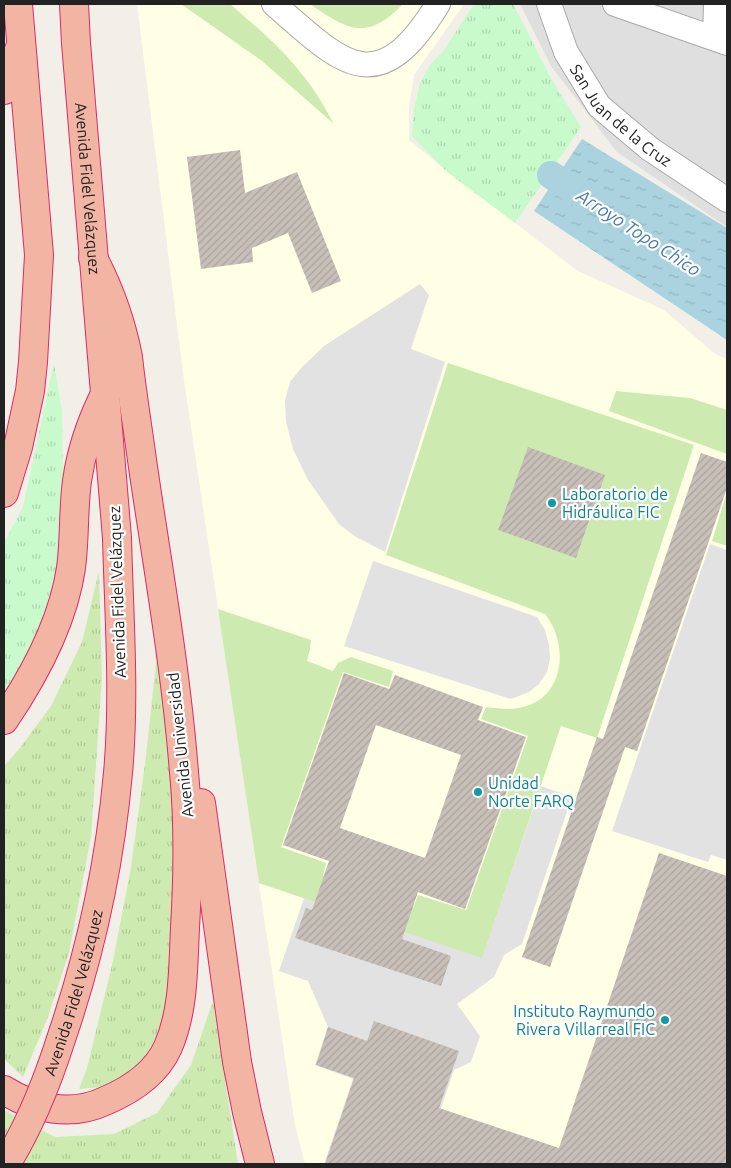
<svg xmlns="http://www.w3.org/2000/svg" width="731" height="1168" font-family="Ubuntu,sans-serif">
<style>
.residential{fill:#e0dfdf}
.education{fill:#ffffe5}
.grass{fill:url(#grass-tufts)}
.park{fill:url(#park-tufts)}
.garden{fill:#cdebb0}
.parking{fill:#e2e2e2}
.water{fill:url(#water-ripples)}
.lines{fill:none;stroke-linecap:round;stroke-linejoin:round}
.canal{stroke:#aad3df;stroke-width:28}
.building{fill:url(#building-hatch);fill-rule:evenodd}
.minor-casing{stroke:#a9a9a9;stroke-width:26}
.trunk-casing{stroke:#dc2a67;stroke-width:30}
.minor{stroke:#fff;stroke-width:24}
.trunk{stroke:#f2b4a3;stroke-width:28}
.trunk-bridge-casing{stroke:#dc2a67;stroke-width:30;stroke-linecap:butt}
.trunk-bridge{stroke:#f2b4a3;stroke-width:28}
.culture-dot{fill:#0f9aa8;stroke:#fff;stroke-width:2}
.labels{text-anchor:middle;dominant-baseline:central;stroke-width:4.5;stroke-linejoin:round;paint-order:stroke}
.street-label{font-size:16px;fill:#222;stroke:#fff}
.culture-label{font-size:16px;fill:#0d838f;stroke:#fff;text-anchor:start}
.water-label{font-size:18px;font-style:italic;fill:#4a7aab;stroke:#fff}
</style>
<defs>
<pattern id="grass-tufts" width="24" height="20" patternUnits="userSpaceOnUse" patternTransform="scale(1.25)"><rect width="24" height="20" fill="#cdebb0"/><path d="M3 7l-1-3M5 7V3M7 7l1-3M15 17l-1-3M17 17v-4M19 17l1-3" fill="none" stroke="#b0c997"/></pattern>
<pattern id="park-tufts" width="24" height="20" patternUnits="userSpaceOnUse" patternTransform="scale(1.25)"><rect width="24" height="20" fill="#c8facc"/><path d="M3 7l-1-3M5 7V3M7 7l1-3M15 17l-1-3M17 17v-4M19 17l1-3" fill="none" stroke="#acd6af"/></pattern>
<pattern id="water-ripples" width="26" height="14" patternUnits="userSpaceOnUse" patternTransform="scale(1.25)"><rect width="26" height="14" fill="#aad3df"/><path d="M2 4q2-2 4 0t4 0M15 11q2-2 4 0t4 0" fill="none" stroke="#92b5bf"/></pattern>
<pattern id="building-hatch" width="6" height="6" patternUnits="userSpaceOnUse" patternTransform="scale(1.25)"><rect width="6" height="6" fill="#c7bfb8"/><path d="M-1 1l2-2M0 6l6-6M5 7l2-2" fill="none" stroke="#aba49e"/></pattern>
</defs>
<rect width="100%" height="100%" fill="#f2efe9"/>
<path class="residential" d="M520,4H727V227L617,152L551,66Z"/>
<path class="education" d="M137,4H464L414,75L409,107V140L447,171L578,271L664,310L715,354L727,359V1164H305L295,1125L183,373Z"/>
<path class="grass" d="M148,533L183,899L162,1039L129,1076L104,1087L79,1089L87,1068L113,961L131,867L145,764L156,663Z
M99,571L102,678L91,837L69,953L48,1017L23,1077L4,1059V766L19,749L51,706L82,642Z
M213,1001L238,1164H4V1110L55,1137L114,1134L157,1113L191,1065Z"/>
<path class="park" d="M474,4H513L552,80L581,127L515,223L447,172L412,136L414,109L420,83L430,65L444,50Z
M54,363L62,411L63,479L61,540L47,624L4,707V543L23,507Z"/>
<path class="garden" d="M181,4H230C254,25 280,46 300,72C314,88 324,106 334,124L262,61Z
M310,4H403C367,41 349,31 310,4Z
M448,363L694,445L597,738L561,726L482,959L259,883L218,609L311,640L310,649L307,661L333,671L338,663L351,657L393,671L389,687L343,672L281,847L326,863L323,876L413,908L418,895L466,910L528,736L481,719L486,707C502,709 517,711 532,704C567,688 566,640 545,614L386,555Z
M616,391L690,398L727,410V454L609,411Z
M727,492V546L712,541Z"/>
<path class="parking" d="M420,284L429,295L411,349L445,362L385,552L356,537L339,524L308,480L293,449L286,422L285,400L290,382L301,368L324,346Z
M710,544L727,550V860L711,855L708,862L612,831Z
M373,561L537,617L545,630L549,645L550,659L547,672L539,684L529,692L511,699L344,646Z
M541,786L572,797L522,944L504,955L494,977L457,1004L480,1036L471,1062L454,1070L422,1164H324L353,1079L315,1065L328,1027L308,981L279,971L304,898L482,958Z"/>
<path class="water" d="M582,139L727,228V340L534,211Z"/>
<g class="lines">
<path class="canal" d="M551,175L588,199"/>
</g>
<path class="building" d="M240,150L245,193L297,172L341,281L312,293L288,233L252,248L253,262L201,269L187,157Z
M528,447L605,475L576,558L498,530Z
M701,453L727,462V488L637,751L625,747L550,967L522,957L597,737L603,739Z
M344,673L389,689L395,675L483,707L478,720L526,737L465,909L418,892L402,939L451,956L441,986L295,938L306,908L312,910L329,861L283,845ZM376,725L461,755L425,858L340,828Z
M659,853L727,876V1164H325L354,1078L316,1065L328,1027L367,1041L374,1021L459,1051L439,1108L559,1148Z"/>
<g class="lines">
<defs>
<g id="minor">
<path d="M274,4C343,65 378,102 438,4"/>
<path id="s1" d="M549,4L566,52L599,106L650,149L727,200"/>
<path d="M615,4L727,43"/>
<path d="M715,38L716,4"/>
</g>
<g id="trunk">
<path id="s2" d="M74,4L76,43L117,538"/>
<path d="M4,90L19,50"/>
<path d="M4,493L18,447L30,391L33,362L39,255L18,4"/>
<path d="M4,720C34,676 63,622 71,568C75,539 73,510 77,481C81,452 90,425 103,398"/>
<path d="M201,803L237,1062L247,1112L260,1164"/>
<path d="M4,1090C34,1109 71,1117 105,1101C131,1090 156,1074 168,1047C184,1010 183,968 185,928C188,877 189,824 184,772C176,670 158,569 143,467C138,430 132,394 128,357C121,321 110,290 93,258"/>
</g>
</defs>
<use href="#minor" class="minor-casing"/>
<use href="#trunk" class="trunk-casing"/>
<use href="#minor" class="minor"/>
<use href="#trunk" class="trunk"/>
<defs>
<g id="trunk-bridge">
<path id="s3" d="M6,1164C31,1124 48,1080 62,1036C91,951 110,862 118,773C125,696 119,616 117,538"/>
</g>
</defs>
<use href="#trunk-bridge" class="trunk-bridge-casing"/>
<use href="#trunk-bridge" class="trunk-bridge"/>
</g>
<g class="culture-dot">
<circle cx="552" cy="503" r="5"/>
<circle cx="478" cy="792" r="5"/>
<circle cx="665" cy="1020" r="5"/>
</g>
<g class="labels">
<g class="street-label">
<text stroke="none"><textPath href="#s1" startOffset="136">San Juan de la Cruz</textPath></text>
<text stroke="none"><textPath href="#s2" startOffset="185">Avenida Fidel Velázquez</textPath></text>
<text transform="translate(117 592) rotate(-92)">Avenida Fidel Velázquez</text>
<text transform="translate(180 745) rotate(-96)">Avenida Universidad</text>
<text stroke="none"><textPath href="#s3" startOffset="185">Avenida Fidel Velázquez</textPath></text>
</g>
<g class="culture-label">
<text x="562" y="494">Laboratorio de<tspan x="562" dy="18">Hidráulica FIC</tspan></text>
<text x="488" y="783">Unidad<tspan x="488" dy="18">Norte FARQ</tspan></text>
<text x="655" y="1011" text-anchor="end">Instituto Raymundo<tspan x="655" dy="18">Rivera Villarreal FIC</tspan></text>
</g>
<g class="water-label">
<text transform="translate(639 232) rotate(33)">Arroyo Topo Chico</text>
</g>
</g>
<rect width="731" height="1168" fill="none" stroke="#222222" stroke-width="10"/>
</svg>
